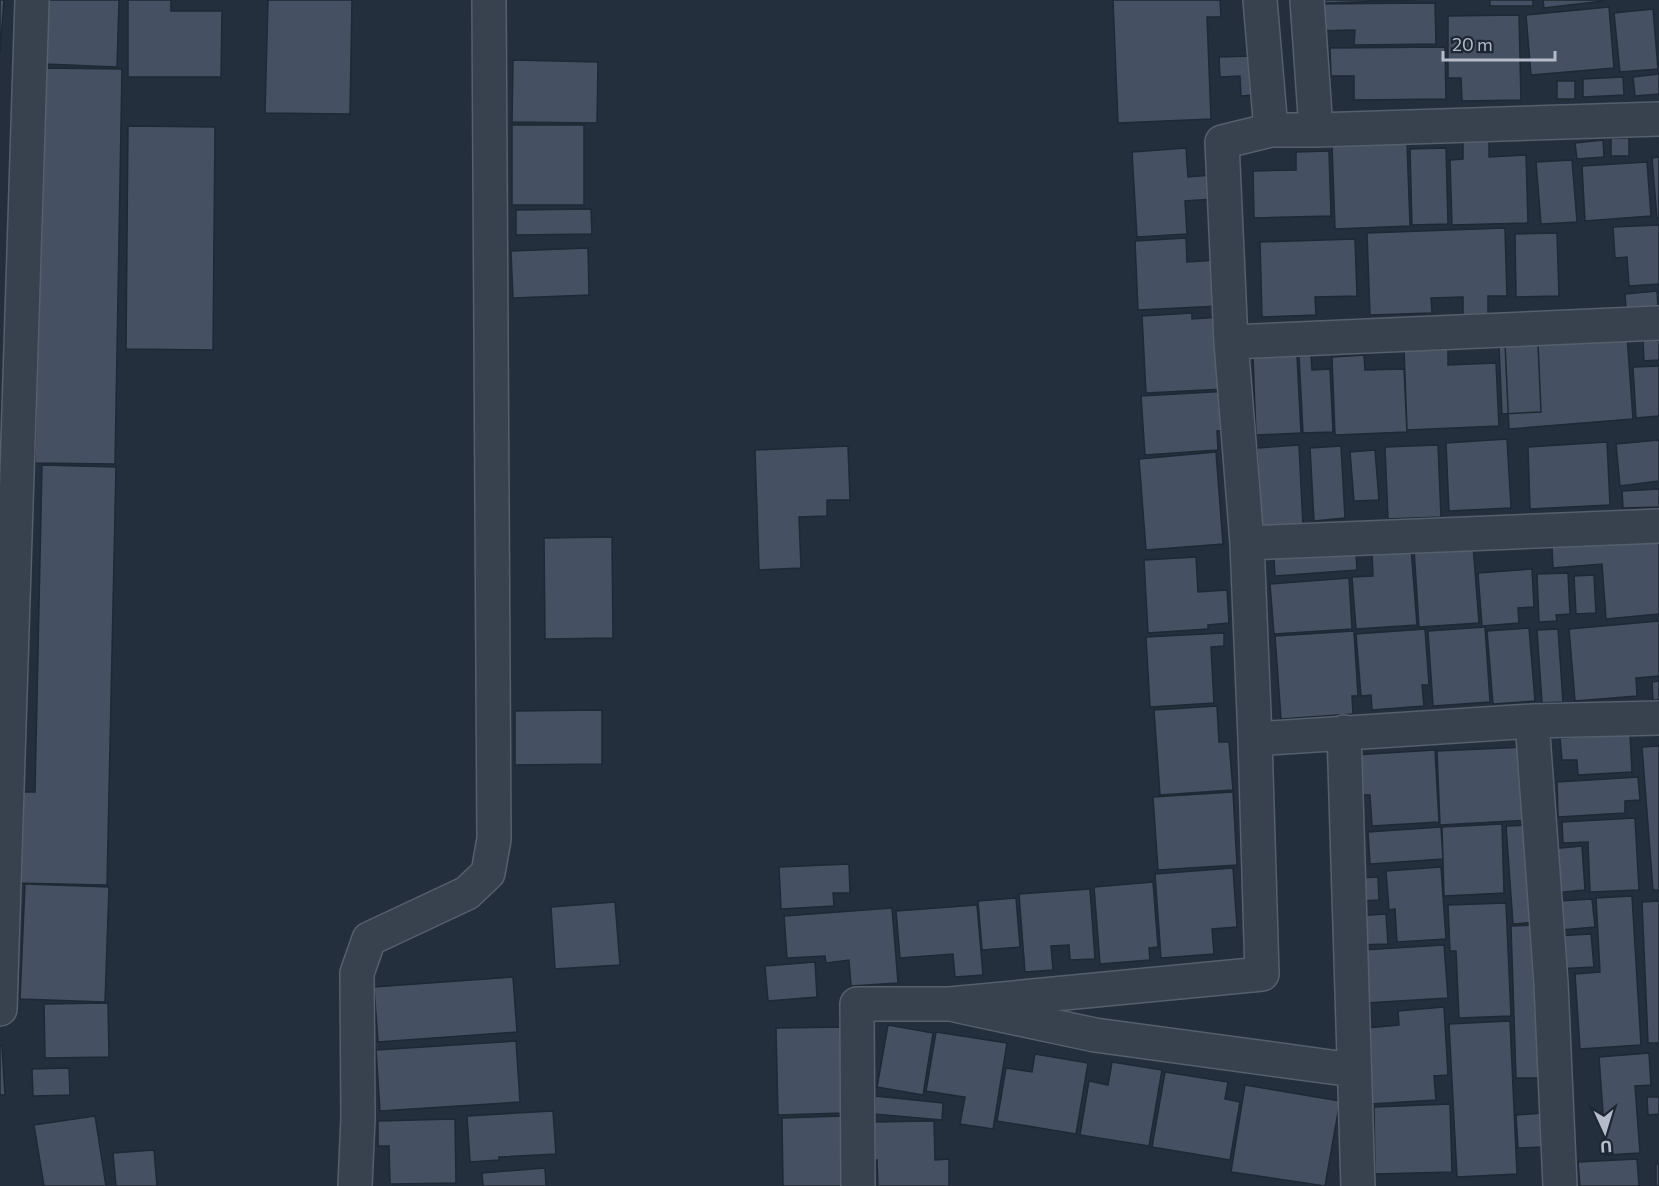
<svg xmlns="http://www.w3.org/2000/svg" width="1659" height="1186" font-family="Commissioner,sans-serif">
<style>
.building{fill:#455162;stroke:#1f2835;stroke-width:1.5}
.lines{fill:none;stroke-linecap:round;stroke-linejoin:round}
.minor-casing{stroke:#565f6c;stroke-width:36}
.minor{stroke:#38414e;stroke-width:33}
</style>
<rect width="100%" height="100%" fill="#242f3e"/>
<path class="building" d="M0,0H4L0,53Z
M47,0H119L117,67L44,64Z
M128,0H171V11H222L221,77H128Z
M268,0H352L350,114L265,113Z
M1113,0H1220L1221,17H1207L1211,119L1118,123Z
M1324,0H1414L1325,3Z
M1490,0H1533V6H1490Z
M1543,0H1603V1L1544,8Z
M1435,3L1436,44L1354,45L1355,30L1313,31V4Z
M1609,7L1614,68L1531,75L1526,15Z
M1653,9L1658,69L1620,72L1614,13Z
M1519,15L1521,100L1462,101L1461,78H1448V16Z
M1445,47L1446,99L1354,100V76H1331L1330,48Z
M1253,56L1254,95L1241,96L1240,76L1220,77L1219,57Z
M513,60L598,62L597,123L512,122Z
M42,68L122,69L115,464L35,463Z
M1659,74V94L1635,96L1633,77Z
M1623,77L1624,95L1583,97V79Z
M1557,81H1575V99H1557Z
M512,125H584V205H512Z
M128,126L215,127L213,350L126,349Z
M1611,138H1629V156H1611Z
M1603,140L1604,157L1577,159L1575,143Z
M1463,141H1489V157L1526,155L1528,223L1452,225L1450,160L1463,159Z
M1407,143L1410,226L1335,229L1332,146Z
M1186,148L1188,177L1211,175L1213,199L1185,201L1187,234L1137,237L1132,152Z
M1446,148L1448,224L1412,225L1410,149Z
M1329,151L1331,216L1254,218L1253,171L1296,170V152Z
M1659,157V218H1657L1652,158Z
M1572,160L1577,222L1541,224L1536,162Z
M1647,162L1651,216L1585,221L1582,166Z
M591,209L592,234L516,235V210Z
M1659,225V284L1629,286L1627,257L1615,258L1613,227Z
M1505,228L1507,296H1488V314L1463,315V297L1431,298L1432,313L1370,315L1367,233Z
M1557,233L1559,296L1516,297L1515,234Z
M1186,238L1187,262L1218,260L1220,306L1138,310L1135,241Z
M1355,239L1357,296L1315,297L1316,315L1262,317L1260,242Z
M588,248L589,295L513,298L511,251Z
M1657,291L1658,307L1626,310L1625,294Z
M1192,313V319L1221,317L1225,389L1146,393L1142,316Z
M1627,336L1633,419L1509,429L1505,344Z
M1659,339V360L1644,361L1643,340Z
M1538,344L1541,412L1502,414L1499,346Z
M1448,347V365L1496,363L1499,426L1407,430L1404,349Z
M1299,355H1311L1312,370L1330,369L1333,432L1303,433Z
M1364,355L1365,370L1404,369L1407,432L1335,435L1332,357Z
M1297,356L1301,433L1256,435L1253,357Z
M1659,366V416L1636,418L1633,367Z
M1230,391L1232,430L1217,431L1218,450L1145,455L1141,396Z
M1507,439L1511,508L1449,511L1446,443Z
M1659,440V481L1620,486L1616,444Z
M1607,442L1610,505L1530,509L1528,447Z
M1299,445L1303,526L1261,527L1257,448Z
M1438,445L1441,517L1388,519L1385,447Z
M848,446L850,500H827V516L799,517L801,568L759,570L755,450Z
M1341,446L1345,518L1314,521L1310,448Z
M1375,450L1379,500L1354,501L1350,452Z
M1216,452L1223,544L1146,550L1139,459Z
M42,465L116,467L107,885L11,883L13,792H35Z
M1659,489V507L1623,508L1622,491Z
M612,537L613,638L545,639L544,538Z
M1659,539V614L1606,619L1602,564L1553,568L1552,547Z
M1473,545L1479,623L1419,627L1414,549Z
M1411,548L1417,625L1356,629L1352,577L1373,576L1372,551Z
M1356,552L1357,570L1275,576L1274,558Z
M1196,557L1198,592L1227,590L1229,623L1208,625V629L1148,633L1144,560Z
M1532,569L1534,607L1518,608L1519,623L1482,626L1478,573Z
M1568,573L1570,614L1556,615L1557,621L1539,622L1537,574Z
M1594,575L1596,613L1576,614L1574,576Z
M1349,578L1352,629L1274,634L1270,584Z
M1659,621V676L1636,678L1637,696L1575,701L1569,629Z
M1485,627L1490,702L1433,706L1428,631Z
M1529,628L1535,701L1493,704L1487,631Z
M1425,629L1429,685H1422L1424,706L1372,710L1371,695L1361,696L1356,634Z
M1558,629L1563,702L1542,703L1537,630Z
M1354,631L1358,696H1352L1353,714L1281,719L1275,636Z
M1224,633V646L1211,647L1214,703L1150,707L1146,637Z
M1659,681V700H1653L1652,682Z
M1217,706L1219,742H1229L1233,790L1160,795L1154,710Z
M602,710V764L515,765V711Z
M1630,734L1632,772L1578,775L1577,760H1562L1560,738Z
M1659,746V890H1653L1642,747Z
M1526,747L1529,820L1440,825L1437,751Z
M1435,750L1439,822L1372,826L1370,795H1356L1354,755Z
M1638,777L1640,800L1625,801V813L1558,817L1557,782Z
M1233,792L1237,865L1158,870L1153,797Z
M1635,818L1639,890L1590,892L1588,842L1563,843L1562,822Z
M1502,824L1504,893L1444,896L1442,827Z
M1531,825L1537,922L1513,924L1506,826Z
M1441,827L1443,859L1370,864L1368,832Z
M1582,846L1585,890L1553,893L1550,849Z
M849,864L850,893H833L834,906L781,909L779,867Z
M1441,867L1446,939L1397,942L1395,909L1389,910L1386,871Z
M1233,868L1237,927L1212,929L1214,954L1161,958L1155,874Z
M1378,877L1379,900L1359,901L1358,878Z
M1153,882L1158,947L1149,948L1150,960L1100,964L1094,887Z
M25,884L109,887L105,1002L20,999Z
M1090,889L1095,959L1070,960L1069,945L1051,946L1053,970L1025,972L1019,894Z
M1632,896L1641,1045L1580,1049L1575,974L1600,972L1596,898Z
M1016,898L1020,947L982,950L978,901Z
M1592,899L1595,927L1561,930L1559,901Z
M1659,901V1043H1648L1642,902Z
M615,902L620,965L555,969L551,907Z
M1506,903L1511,1016L1459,1018L1456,951H1450L1448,905Z
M977,905L983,975L955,977L953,954L900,958L896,911Z
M892,908L898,983L851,986L849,960L826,963L825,956L787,958L784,916Z
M1386,914L1388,944L1357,945L1355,916Z
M1535,925L1540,1078H1516L1511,926Z
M1591,934L1594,967L1556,969L1554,936Z
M1444,945L1448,998L1366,1003L1362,950Z
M815,962L817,997L768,1001L765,966Z
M513,977L517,1032L378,1042L374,987Z
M108,1003L109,1057L45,1058L44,1004Z
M1444,1007L1448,1075L1434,1076L1436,1100L1371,1104L1366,1028L1399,1025L1398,1011Z
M1510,1021L1517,1174L1457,1177L1449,1024Z
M888,1025L933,1033L923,1095L877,1087Z
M848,1027L844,1113L778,1115L776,1028Z
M936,1032L1007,1043L993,1129L960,1124L965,1097L926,1091Z
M516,1041L520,1102L380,1111L376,1050Z
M0,1046H2L5,1095H0Z
M1649,1053L1651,1085L1635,1086L1640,1153L1606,1155L1599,1057Z
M1035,1054L1088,1063L1076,1134L997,1121L1006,1068L1032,1072Z
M1112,1062L1162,1070L1149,1146L1080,1135L1089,1081L1108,1085Z
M69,1068L70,1095L33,1096L32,1069Z
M1165,1072L1228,1082L1225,1099L1240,1102L1230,1160L1152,1147Z
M1245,1085L1340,1101L1325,1186L1231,1172Z
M875,1096L943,1103L942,1120L874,1114Z
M1647,1097H1659V1114L1648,1115Z
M1450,1104L1452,1172L1375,1174L1374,1107Z
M553,1111L556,1154L499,1157V1160L470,1162L467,1116Z
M1542,1113L1543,1147L1518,1148L1516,1115Z
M95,1116L106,1186H44L34,1125Z
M843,1116L844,1186H783L782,1118Z
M455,1119L456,1183L390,1184L389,1146H378V1121Z
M934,1121L935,1160L949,1159V1186H878L877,1160L873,1161L872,1122Z
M154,1150L157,1186H116L113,1153Z
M1637,1159L1639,1186H1580L1578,1162Z
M1656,1164H1659V1186H1656Z
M545,1168L546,1186H483L482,1173Z"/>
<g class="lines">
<defs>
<path id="minor" d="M1260,0L1271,130
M1307,0L1316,130
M1231,342L1659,323
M1247,543L1659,526
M1532,721L1551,983L1560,1186
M1344,732L1358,1186
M1255,739L1532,721L1659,718
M950,1004L1262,974L1255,739L1247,543L1231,342L1222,142L1271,130H1316L1659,119
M0,1009L32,0
M355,1186L358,1118L357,973L369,939L467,893L488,873L494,839L489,0
M858,1186L857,1004H950L1095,1035L1353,1070"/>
</defs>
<use href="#minor" class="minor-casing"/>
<use href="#minor" class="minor"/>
</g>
<g transform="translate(1605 1132) rotate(176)" stroke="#1d2633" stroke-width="4.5" paint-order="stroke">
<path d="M0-4.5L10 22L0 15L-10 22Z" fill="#b4bcc9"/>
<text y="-9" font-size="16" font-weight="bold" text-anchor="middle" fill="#b4bcc9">U</text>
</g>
<path d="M1443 51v9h112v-9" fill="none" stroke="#b4bcc9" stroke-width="3"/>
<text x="1452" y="51" font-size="18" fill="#b4bcc9" stroke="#1d2633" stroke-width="4.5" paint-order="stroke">20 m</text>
</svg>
